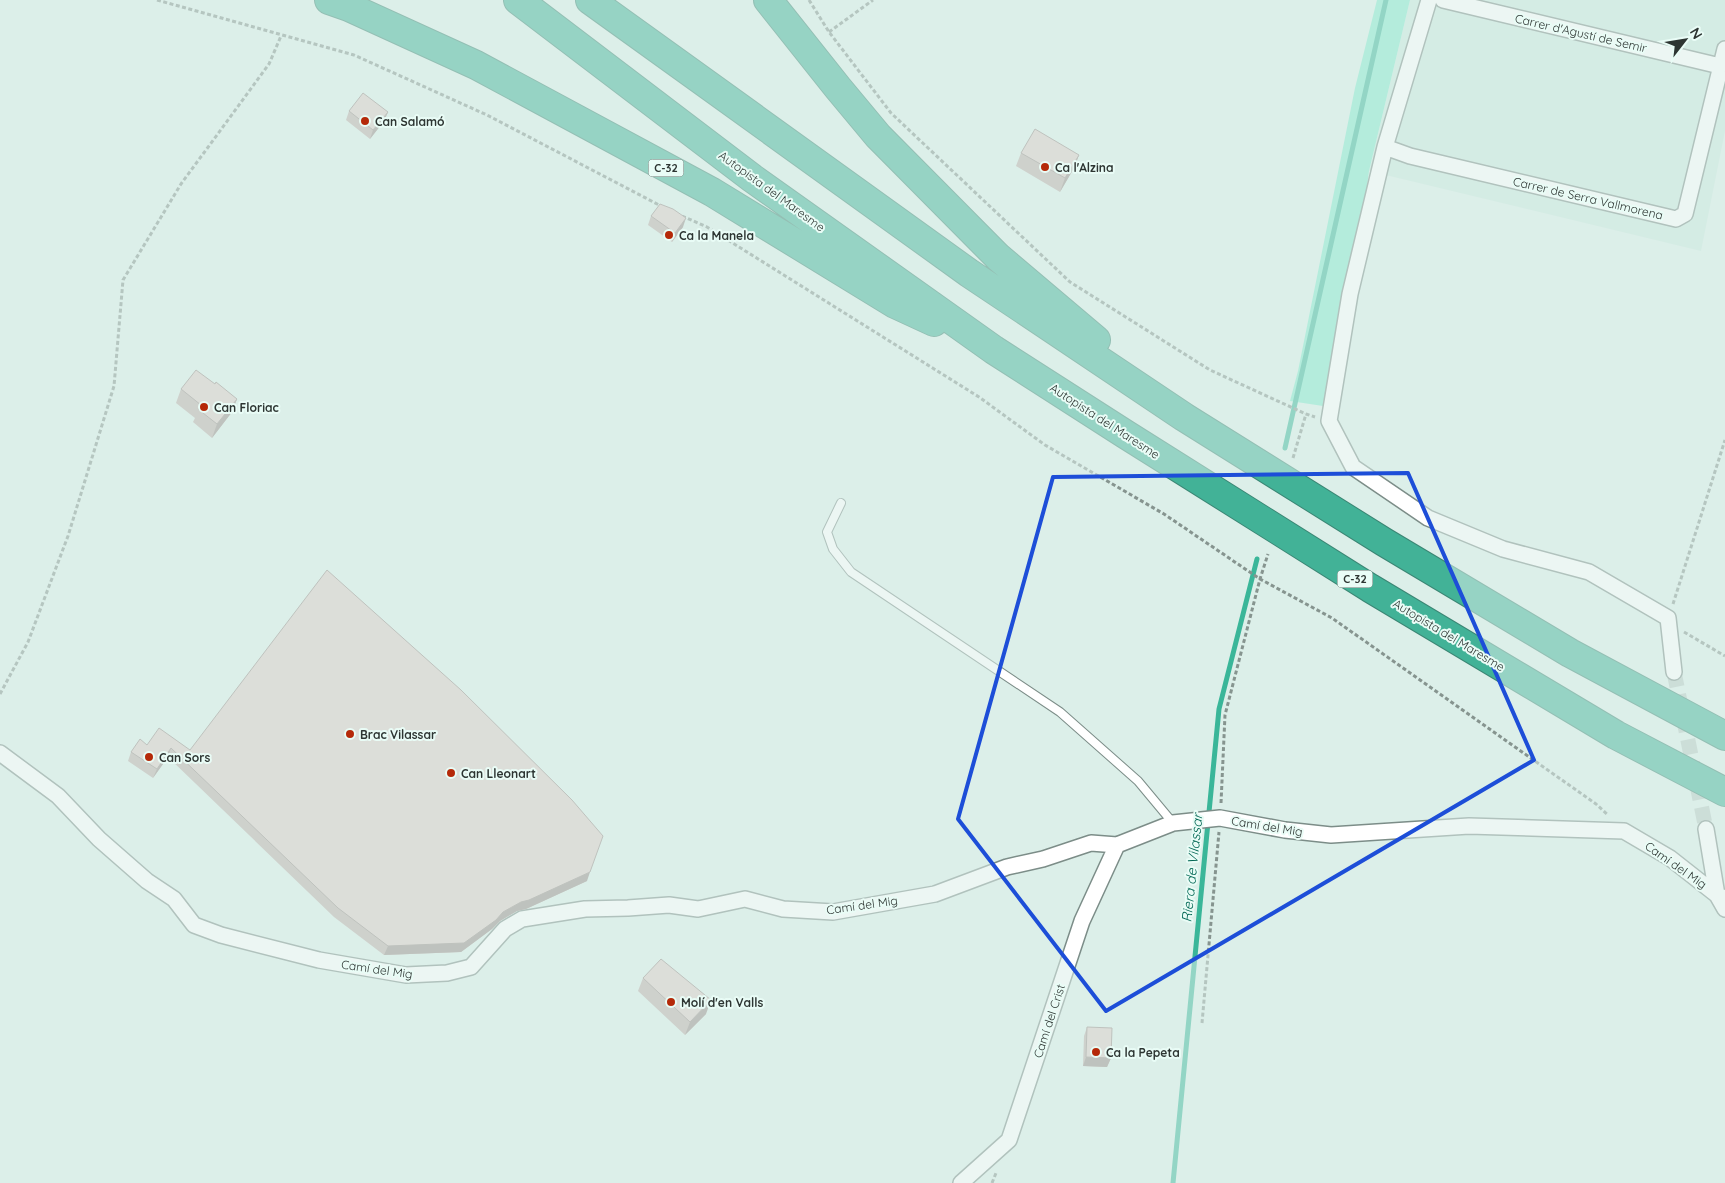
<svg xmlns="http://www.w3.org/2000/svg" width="1725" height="1183" font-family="Quicksand,sans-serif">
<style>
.built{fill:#cbe8de}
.green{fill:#83e9cd}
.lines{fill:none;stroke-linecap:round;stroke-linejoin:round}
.stream{stroke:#3ab699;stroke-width:5}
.minor-tunnel{stroke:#b9cac4;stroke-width:15;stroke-dasharray:15 8;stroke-linecap:butt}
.service-casing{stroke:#7c8d88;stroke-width:10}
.minor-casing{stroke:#7c8d88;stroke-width:18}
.motorway-casing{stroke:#3b8674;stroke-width:30}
.path{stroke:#86948f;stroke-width:3;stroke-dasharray:4 2.5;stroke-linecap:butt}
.service{stroke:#fff;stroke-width:8}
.minor{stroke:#fff;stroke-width:15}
.motorway{stroke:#42b297;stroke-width:28}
.wall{fill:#bdada9}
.shaded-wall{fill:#9a8d8a}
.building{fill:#dcc9c5;stroke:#9a8d8a}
.marked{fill:none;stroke:#1d4ed8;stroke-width:4;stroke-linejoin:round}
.poi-dot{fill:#b52909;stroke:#e9fcf6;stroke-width:2}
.labels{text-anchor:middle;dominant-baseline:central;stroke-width:4;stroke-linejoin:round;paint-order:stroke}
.shield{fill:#e9fcf6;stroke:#65716d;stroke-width:1}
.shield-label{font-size:11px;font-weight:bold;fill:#2d3532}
.street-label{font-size:12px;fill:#2d3532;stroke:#e9fcf6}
.poi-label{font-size:12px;font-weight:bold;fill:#2d3532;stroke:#e9fcf6;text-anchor:start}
.water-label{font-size:14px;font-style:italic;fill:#006653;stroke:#e9fcf6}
</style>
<rect width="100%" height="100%" fill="#dcefe9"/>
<path class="built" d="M1410,0H1725V131L1701,251L1369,171Z"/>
<path class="green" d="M1377,0H1410L1369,171L1364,209L1337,329L1323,406L1290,401L1298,371L1355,88Z"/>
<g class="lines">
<path class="stream" d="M1285,448L1386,0
M1173,1183L1219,709L1257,559"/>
<path class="minor-tunnel" d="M1674,672L1706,829"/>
<defs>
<path id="service" d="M841,503L827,532L833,549L851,572L1060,712L1138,781L1173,823"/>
<path id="minor" d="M1429,0L1385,147L1350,294L1329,421L1353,467L1428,518L1503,549L1589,572L1668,618L1674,672
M1443,0L1720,66
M1385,147L1410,156L1676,219L1685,214L1725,49
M0,753L58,796L99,839L147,881L174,899L194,925L221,935L319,960L406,975L447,973L471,967L505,929L522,919L585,909L628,908L669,905L698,909L745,899L783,909L833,912L935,894L1007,867L1043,859L1091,843L1117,845L1173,823L1220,818L1285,830L1331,835L1469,826L1624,831L1670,858L1717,895L1725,898
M1706,829L1717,895L1725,909
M961,1183L1009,1140L1082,921L1117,845"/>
<path id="motorway" d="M329,0L349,7L476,65L712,192L895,304L934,322
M518,0L752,178L994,350L1125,434L1370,588L1616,735L1725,792
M590,0L969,273L1184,417L1384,542L1570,653L1725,736
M768,0L838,88L878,136L998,257L1096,340"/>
</defs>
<use href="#service" class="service-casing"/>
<use href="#minor" class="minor-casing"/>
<use href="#motorway" class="motorway-casing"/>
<path class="path" d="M157,0L354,55L487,115L661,206
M809,0L829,32L891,113L1070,282L1210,370L1306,414L1315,417
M829,32L873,0
M682,216L707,227L979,397L1045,445L1164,514L1260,579L1332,618L1596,804L1608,815
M1293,458L1306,414
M1673,604L1725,440
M1684,632L1725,656
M0,694L28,642L68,536L114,386L123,280L181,184L269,64L281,36
M1221,803L1225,715L1260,579L1268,554
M1202,1023L1219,832
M992,1183L996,1173"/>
<use href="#service" class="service"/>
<use href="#minor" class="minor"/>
<use href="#motorway" class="motorway"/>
</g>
<path class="wall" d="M349,111L388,112L384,121L370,139L346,120Z
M1021,153L1079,155L1074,168L1060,192L1016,166Z
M651,216L683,227L672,242L648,225Z
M215,384L237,399L232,412L212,438L193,422L195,418L176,403L181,389Z
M147,745L190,750L587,881L526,909L517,911L500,921L492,929L461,952L384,955L334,917L168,757L153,778L128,761L131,752Z
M643,978L706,1014L685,1035L638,991Z
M1087,1027L1111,1058L1107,1067L1083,1066L1084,1036Z"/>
<path class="shaded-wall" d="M388,112L384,121L370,139L373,130Z
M1079,155L1074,168L1060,192L1065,178Z
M686,218L683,227L672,242L675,233Z
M237,399L232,412L212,438L217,424Z
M171,748L168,757L153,778L157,769Z
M590,872L587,881L526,909L517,911L500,921L492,929L461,952L384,955L388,946L503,912L521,902Z
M711,1000L706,1014L685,1035L690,1022Z
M1086,1057L1111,1058L1107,1067L1083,1066Z"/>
<path class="building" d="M363,93L388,112L373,130L349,111Z
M1035,129L1079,155L1065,178L1021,153Z
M660,204L673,209L686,218L675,233L651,216Z
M196,370L215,384L216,382L237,399L217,424L198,409L201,405L181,389Z
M327,570L461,690L572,800L603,836L590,872L529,900L521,902L503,912L496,920L464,943L388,946L338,908L171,748L157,769L131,752L140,739L147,745L159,728L190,750Z
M661,959L711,1000L690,1022L643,978Z
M1087,1027L1112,1028L1111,1058L1086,1057Z"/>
<path d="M0 0H1725V1183H0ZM1408,473L1534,760L1106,1011L958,819L1053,477Z" fill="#dcefe9" fill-opacity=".55" fill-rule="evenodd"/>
<path class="marked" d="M1408,473L1534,760L1106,1011L958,819L1053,477Z"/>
<g class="poi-dot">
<circle cx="365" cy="121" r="5"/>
<circle cx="1045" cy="167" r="5"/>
<circle cx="669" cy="235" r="5"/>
<circle cx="204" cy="407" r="5"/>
<circle cx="350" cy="734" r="5"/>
<circle cx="149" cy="757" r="5"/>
<circle cx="451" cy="773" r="5"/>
<circle cx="671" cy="1002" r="5"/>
<circle cx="1096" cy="1052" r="5"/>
</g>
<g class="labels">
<g class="shield">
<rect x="648.5" y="159.5" width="35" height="17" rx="4"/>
<rect x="1337.5" y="570.5" width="35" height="17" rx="4"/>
</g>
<g class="shield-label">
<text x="666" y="168">C-32</text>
<text x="1355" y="579">C-32</text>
</g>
<g class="street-label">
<text transform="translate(1581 33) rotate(13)">Carrer d'Agustí de Semir</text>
<text transform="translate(772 191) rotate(36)">Autopista del Maresme</text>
<text transform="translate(1588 198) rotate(13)">Carrer de Serra Vallmorena</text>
<text transform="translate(1105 421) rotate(33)">Autopista del Maresme</text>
<text transform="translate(1449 635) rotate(31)">Autopista del Maresme</text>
<text transform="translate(1267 826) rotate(9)">Camí del Mig</text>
<text transform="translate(1676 865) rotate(35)">Camí del Mig</text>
<text transform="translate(862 905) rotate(-8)">Camí del Mig</text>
<text transform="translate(377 969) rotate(8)">Camí del Mig</text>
<text transform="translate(1049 1021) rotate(-72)">Camí del Crist</text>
</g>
<g class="poi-label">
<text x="375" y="121">Can Salamó</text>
<text x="1055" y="167">Ca l'Alzina</text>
<text x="679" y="235">Ca la Manela</text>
<text x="214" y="407">Can Floriac</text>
<text x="360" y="734">Brac Vilassar</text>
<text x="159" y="757">Can Sors</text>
<text x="461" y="773">Can Lleonart</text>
<text x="681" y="1002">Molí d'en Valls</text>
<text x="1106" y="1052">Ca la Pepeta</text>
</g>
<g class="water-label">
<text transform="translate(1192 868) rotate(-84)">Riera de Vilassar</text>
</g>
</g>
<g transform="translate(1685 40) rotate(59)" stroke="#e9fcf6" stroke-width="4" paint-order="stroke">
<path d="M0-4L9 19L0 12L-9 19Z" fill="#2d3532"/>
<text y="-8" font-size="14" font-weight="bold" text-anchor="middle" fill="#2d3532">N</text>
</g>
</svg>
